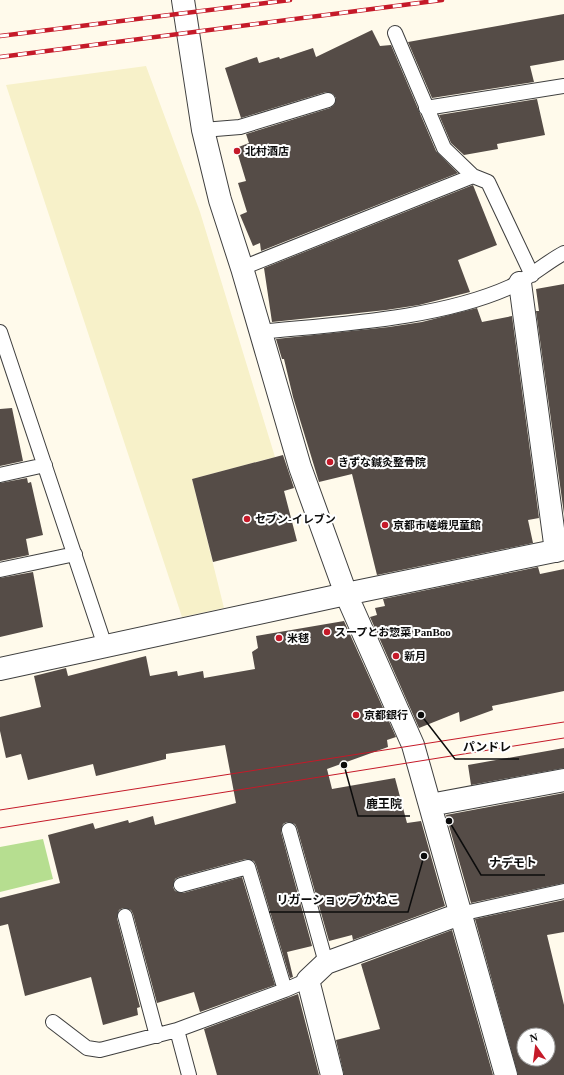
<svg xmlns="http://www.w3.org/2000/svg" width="564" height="1075" font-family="'Times New Roman','Noto Sans JP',serif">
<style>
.farmland{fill:#f7f1c9}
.forest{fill:#b6de90}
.building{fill:#554c47;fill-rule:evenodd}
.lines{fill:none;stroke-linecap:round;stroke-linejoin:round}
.lane-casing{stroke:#3f3f3f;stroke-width:16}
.street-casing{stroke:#3f3f3f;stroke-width:24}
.lane{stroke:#fff;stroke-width:14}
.street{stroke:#fff;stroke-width:22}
.tram{stroke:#c51a29;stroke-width:1}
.rail-casing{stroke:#c51a29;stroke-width:4.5}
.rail{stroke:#fff;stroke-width:3;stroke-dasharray:9;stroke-linecap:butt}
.poi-dot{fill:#c51a29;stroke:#fff;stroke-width:1.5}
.labels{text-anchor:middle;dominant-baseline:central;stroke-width:4;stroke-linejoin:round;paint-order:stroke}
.poi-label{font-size:11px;font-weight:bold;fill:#0c0c0c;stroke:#fff;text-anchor:start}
.leader{fill:none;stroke:#0c0c0c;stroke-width:1.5}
.callout-dot{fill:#0c0c0c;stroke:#fff;stroke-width:1.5}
.callout-label{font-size:12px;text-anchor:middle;font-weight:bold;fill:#0c0c0c;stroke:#fff;stroke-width:4;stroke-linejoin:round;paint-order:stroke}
</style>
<rect width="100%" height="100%" fill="#fffaeb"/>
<path class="farmland" d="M146,66L200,212L275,457L192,479L224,608L182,617L6,85Z"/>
<path class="forest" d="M43,839L53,879L0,892V847Z"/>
<path class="building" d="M564,14V60L530,66L534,82L432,98L408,42Z
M372,30L380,46L391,45L436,151L458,173L261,251L260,243L253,246L240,215L247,212L238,183L246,181L236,148L249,143L246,134L330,108L334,105L336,98L333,94L326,92L241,118L225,68L257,57L259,63L279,57L280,59L313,48L316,57Z
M537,99L545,135L497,144L498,149L464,155L451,143L439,115Z
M473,185L497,245L458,260L470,292L419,305L386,310L272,322L264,268Z
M564,284V514L536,311H539L536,289Z
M477,308L482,322L512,316L539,518L528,520L533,543L377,575L352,474L319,482L293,397L284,359H282L276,339L389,327L422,322Z
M12,408L23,461L0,466V409Z
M283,455L294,488L284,491L297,541L213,562L192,479Z
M27,478L28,483L31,482L43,535L26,539L29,555L0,561V483Z
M538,567L540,574L564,569V691L492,706L493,710L460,722L459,712L419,728L370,617L377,615L375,608L385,606L383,599Z
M33,572L43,627L0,637V578Z
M344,621L396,737L387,740L388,747L327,769L332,789L395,778L407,823L421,821L445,906L353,940L352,935L329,941L297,828L295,824L287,822L283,824L281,832L312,946L287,952L293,977L290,978L256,865L254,861L246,859L179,877L175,879L173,887L175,891L183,893L242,877L275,985L200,1012L194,992L157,1003L133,914L131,910L123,908L119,910L117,918L140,1007L137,1008L138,1015L103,1025L91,977L25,996L8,924L0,926V898L60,883L48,835L93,823L95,829L128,820L129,823L153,816L155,825L236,803L225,745L166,754V759L96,776L93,764L28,780L21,754L6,758L0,731V717L41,707L34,676L66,668L68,676L146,656L150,676L177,671L178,676L203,671L204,678L255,669L252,652L258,648L256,636Z
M564,748V768L471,785L468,765Z
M564,793V883L471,903L446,815Z
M564,900V932L547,935L564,1005V1075H518L475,919ZM524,1035H548V1059H524Z
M452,930L493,1075H344L336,1040L380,1029L361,964Z
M298,994L319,1075H217L204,1029Z"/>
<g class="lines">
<defs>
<path id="lane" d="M395,33L444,148L473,176L488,182L532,275
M426,108L564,86
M203,130L240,127L328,100
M242,268L473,176
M0,332L105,646
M260,332C338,324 439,319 510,287C530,278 545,263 564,253
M0,475L45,465
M0,570L75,554
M289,830L326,963
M181,885L248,867L285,990
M460,914L564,891
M125,916L157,1036
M53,1022L87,1048L100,1050L177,1030L285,990L308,980
M177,1030L189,1075"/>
<path id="street" d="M183,0L203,130L220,200L242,268L300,467L346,594L413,745L506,1075
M520,283L556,551
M0,669L346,594L564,549
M430,805L564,780
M332,1075L308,980L326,963L460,914"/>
</defs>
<use href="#lane" class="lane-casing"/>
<use href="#street" class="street-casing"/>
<use href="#lane" class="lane"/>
<use href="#street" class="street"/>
<path class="tram" d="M0,810L564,722
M0,828L564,738"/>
<defs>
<path id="rail" d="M0,36L290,0
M0,57L442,0"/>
</defs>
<use href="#rail" class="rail-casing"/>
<use href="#rail" class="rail"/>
</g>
<g class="poi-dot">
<circle cx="237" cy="151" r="4"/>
<circle cx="330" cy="462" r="4"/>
<circle cx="247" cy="519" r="4"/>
<circle cx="385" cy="525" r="4"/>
<circle cx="327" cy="632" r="4"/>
<circle cx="279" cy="638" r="4"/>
<circle cx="396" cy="656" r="4"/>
<circle cx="356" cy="715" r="4"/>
</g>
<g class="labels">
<g class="poi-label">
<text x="245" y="151">北村酒店</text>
<text x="338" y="462">きずな鍼灸整骨院</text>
<text x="255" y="519">セブン-イレブン</text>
<text x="393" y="525">京都市嵯峨児童館</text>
<text x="335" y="632">スープとお惣菜 PanBoo</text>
<text x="287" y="638">米毬</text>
<text x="404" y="656">新月</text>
<text x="364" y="715">京都銀行</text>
</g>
</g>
<path class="leader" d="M421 715L455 759H519M344 765L358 816H410M449 821L481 875H545M424 856L408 912H269"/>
<g class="callout-dot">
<circle cx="421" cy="715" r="4"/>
<circle cx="344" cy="765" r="4"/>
<circle cx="449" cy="821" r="4"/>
<circle cx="424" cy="856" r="4"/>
</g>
<g class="callout-label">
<text x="487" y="751">パンドレ</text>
<text x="384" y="808">鹿王院</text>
<text x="513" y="867">ナデモト</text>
<text x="338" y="904">リガーショップ かねこ</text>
</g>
<g transform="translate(536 1047) rotate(346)"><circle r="19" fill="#ffffff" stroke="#9e9e9e"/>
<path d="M0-3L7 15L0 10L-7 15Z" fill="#c51a29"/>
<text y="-6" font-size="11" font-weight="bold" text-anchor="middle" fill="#0c0c0c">N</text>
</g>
</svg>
